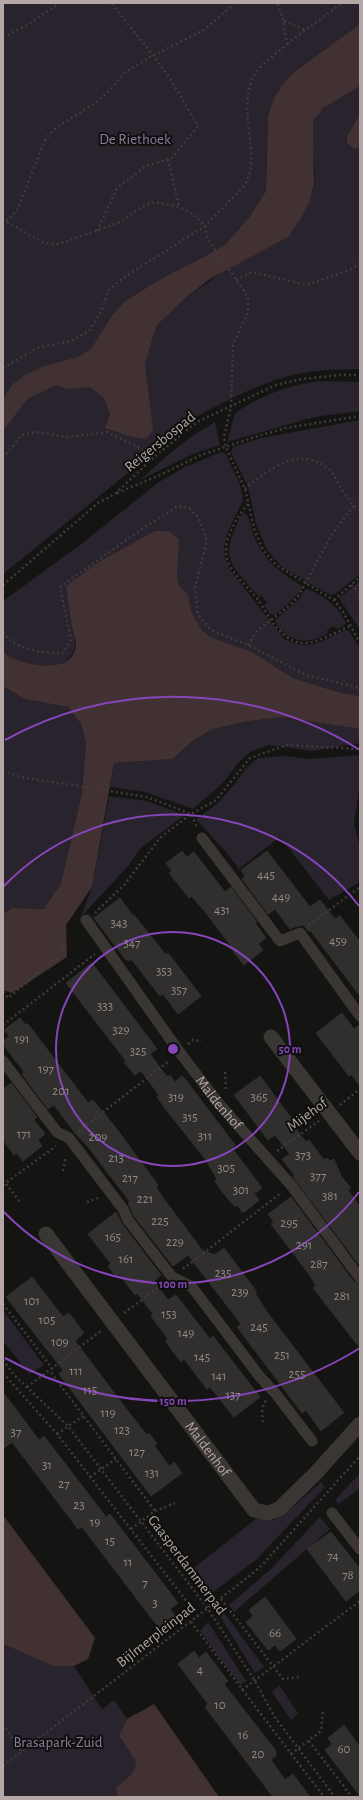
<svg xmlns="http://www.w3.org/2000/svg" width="363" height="1800" font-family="'Alegreya Sans',sans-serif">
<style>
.green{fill:#28232c}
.water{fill:#423132}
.building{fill:#302f2e;stroke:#302f2d}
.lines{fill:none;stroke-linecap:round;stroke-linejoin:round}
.path{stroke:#403b3a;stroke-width:2.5;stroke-dasharray:2 3;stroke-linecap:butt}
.pedestrian{stroke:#393634;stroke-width:11}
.minor{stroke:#393634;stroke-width:15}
.ring{fill:none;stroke:#8645ba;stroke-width:2}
.labels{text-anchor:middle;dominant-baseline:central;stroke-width:4;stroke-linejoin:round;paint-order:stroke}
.number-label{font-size:13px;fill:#938987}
.park-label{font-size:15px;fill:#8e7c9f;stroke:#0f0f0e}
.street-label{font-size:15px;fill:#b4a7a5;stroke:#0f0f0e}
.centre{fill:#8645ba;stroke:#0f0f0e;stroke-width:2}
.ring-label{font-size:12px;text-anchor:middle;font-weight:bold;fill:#8645ba;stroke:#0f0f0e;stroke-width:4;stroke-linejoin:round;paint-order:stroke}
</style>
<rect width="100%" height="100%" fill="#141413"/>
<path class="green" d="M3,3H360V24L294,72L282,85L273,100L268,116L266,191L250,216L225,245L192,262L185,298L301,218C307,207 312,197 314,184C318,161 303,127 323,108C332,99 349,93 360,86V113L347,138L348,143L354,149L360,148V369C346,370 331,369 317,371C275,375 238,395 201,414L3,574Z
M360,382V411L314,417L227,442L235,413C257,398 281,388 307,383C324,380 343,382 360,382Z
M360,420V574L335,594L330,595L282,567L267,550L256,524L248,487L231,452L233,447L261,438Z
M215,422L220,445L193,454L140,480C164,458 186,438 215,422Z
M221,452L226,454L240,484L243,500L227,534L224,548L225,559L231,571L284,639C311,652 321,641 345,630L349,631L360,649V696L341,693L293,678L252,652L210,637L201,629L192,613L188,595L179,585L177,574V557L179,545L69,604C70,614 78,638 75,647C67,677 21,667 3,652V601L80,545L159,482L185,467Z
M245,513C251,519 251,529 254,536C263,559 280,573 301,585L303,588L288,604L274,615L270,614L264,605L267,603L262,596L259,597C229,562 219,560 241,515Z
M360,581V630L339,598Z
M308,589C326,598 337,604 346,623L343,626L337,629L334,626L327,630L328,633C323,636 317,639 311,640C297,643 279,634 275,620L299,599L305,590Z
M3,686L24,699L68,707L81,724L86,742L82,793L61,883L44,909L12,908L3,914Z
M282,717L360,729V743L313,751L269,745L250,752L238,763L224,782L193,809L145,792L110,787L114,763L173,759L191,742L213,729L249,721Z
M360,755V782L354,824L360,848V882L329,900L280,837L239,869L227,853L196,819L216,805L234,785L246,768L258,758L285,756L309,759Z
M109,796L147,801L185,815L141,848L129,865L81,917L92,887Z
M3,1310L44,1365L29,1374L3,1341Z
M360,1473V1488L339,1504L335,1500Z
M321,1482L325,1487L256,1560L213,1592C201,1591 196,1580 190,1571L257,1518L274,1520L293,1507Z
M320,1517L330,1529L234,1612L229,1605L272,1568Z
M222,1610L264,1667L255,1673L218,1613Z
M208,1622L246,1681L240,1685L200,1631Z
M3,1644L53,1666H74L102,1709L114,1700L127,1719L119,1737L136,1762C135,1775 126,1780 116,1787L118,1797H3Z
M279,1685L298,1713L291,1720L272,1692Z"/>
<path class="water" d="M360,24V86L323,108L314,120L313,132L314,183L310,201L301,218L288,237L210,279L184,299L156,326L145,364L153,430L146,439L129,436L105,428L110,414L104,398L90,387L68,389L56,385L27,399L3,431V399L13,384L25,375L44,366L78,357L91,349L112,316L123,303L154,283L225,245L250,216L266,191L268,116L273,100L282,85L294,72Z
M360,113V148L354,149L347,143V137Z
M155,531H169L179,540L177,574L179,585L188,595L192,613L201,629L210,637L252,652L293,678L341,693L360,696V729L282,717L249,721L213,729L191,742L173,759L114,763L92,887L66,925L67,957L12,993L3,990V914L12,908L44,909L61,883L82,793L86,742L81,724L68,707L24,699L3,686V652C19,666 75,677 76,644C76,638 73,632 72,626C70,612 68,599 66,586L97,563Z
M3,1515L95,1638L88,1659L74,1666H53L3,1644Z
M154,1704L219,1797L117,1796L116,1787C125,1780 135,1775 136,1762L119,1736L127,1719Z"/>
<path class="building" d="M182,851L187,857L194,852L225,892L231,887L257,922L255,923L266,938L258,944L263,950L244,965L233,951L234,950L206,913L191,896L189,898L169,873L172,871L166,863Z
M267,851L310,907L320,900L335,919L340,916L360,942V996L310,930L308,931L304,925L294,927L290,929L275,909L268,914L242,879L245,876L241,870Z
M120,898L133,916L134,915L166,955L168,953L201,996L178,1014L163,994L160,996L132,960H126L94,918Z
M92,963L157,1049L150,1054L167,1077L170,1075L175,1082L182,1076L186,1080L235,1145L232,1148L262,1188L254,1194L259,1200L243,1213L237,1205L235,1207L223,1193L215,1181L217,1179L206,1160L167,1111L157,1097L159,1095L141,1071L135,1075L124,1062L126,1061L66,983Z
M342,1013L354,1029L360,1025V1086L351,1074L349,1076L316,1033Z
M20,1018L26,1025L28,1024L88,1103L93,1100L116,1128L158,1185L156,1187L161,1195L202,1250L214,1255L224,1248L257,1292L255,1293L267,1312L344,1413L342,1414L321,1431L306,1410L302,1413L237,1327L241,1324L188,1255L173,1266L134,1216L128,1203L130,1202L89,1148L76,1134L54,1105L48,1109L22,1074L24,1072L3,1044V1041L9,1036L4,1030Z
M260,1076L292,1119L290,1121L306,1142L309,1140L324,1160L327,1158L330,1161L334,1159L341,1176L351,1188L348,1190L360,1207V1266L293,1177L295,1176L282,1159L290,1154L275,1135L268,1140L234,1095Z
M11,1083L37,1117L34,1120L45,1134L38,1140L42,1146L23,1161L17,1153L14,1155L3,1140V1089Z
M291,1197L354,1282L360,1285V1348L313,1288L316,1286L311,1277L271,1224L274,1222L268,1214Z
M116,1212L122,1224L161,1275L154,1281L168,1300L176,1295L210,1339L213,1336L260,1397L234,1417L210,1387L207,1389L184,1359L181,1362L165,1341L168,1339L151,1316L153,1314L137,1293L135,1295L119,1274L116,1277L108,1266L111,1264L88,1234Z
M32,1277L63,1317L69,1313L84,1333L75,1341L131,1415L147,1435L149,1433L157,1444L154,1445L169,1466L174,1462L182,1473L151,1496L59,1374L63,1370L6,1297Z
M3,1392L39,1440L44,1436L106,1517L110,1514L178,1603L170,1609L175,1615L159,1628L82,1527L78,1529L12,1442L3,1449Z
M331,1532L360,1569V1590L346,1601L307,1549Z
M265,1597L296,1639L280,1651L275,1645L268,1650L246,1622L253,1616L249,1610Z
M194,1651L199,1658L206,1652L228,1681L224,1684L276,1751V1756L271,1760L285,1780L293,1774L310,1797H273L205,1707L208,1704L178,1664Z
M344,1725L360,1747V1796L325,1750L332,1744L328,1738Z"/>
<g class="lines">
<path class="path" d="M284,21L306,30
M3,37L27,25L60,3
M287,44L342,3
M168,159L179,207
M7,222L44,243L59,244L120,222L142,207L154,202L179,207L193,214L205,226L208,240L245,292L248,300V313L233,344L231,407L224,437L226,447L245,489L255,532L263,550L276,565L334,600L343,612L360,643
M3,225L17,210L46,138L57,127L95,103L111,89L124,73L150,57L204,30L235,3
M97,231L117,188L146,166L172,158L198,126L171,80L153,55L111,3
M236,280L252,272L307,285L347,271L360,264
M3,368L37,348L71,341L89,331L101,312L109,290L123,278L205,226L244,186C264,156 233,104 257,71C265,61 278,53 287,44L283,20L277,3
M3,458L22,435L36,432L68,437L107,432L136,446L154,457
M245,489C263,473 296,448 321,464C324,466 328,468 331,471C338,481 349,506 360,510
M117,493L160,475L201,455L258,436L286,428L360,416
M248,504C237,517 225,536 226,554C228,572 249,587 259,601C266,611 271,623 280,631C286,637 293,642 301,643C318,644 335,632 350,626
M3,585L98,503L115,494L154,457L197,422L276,385L302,379L342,375H360
M351,585L360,593
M334,600L360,577
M3,632C14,650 43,653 63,653L71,640L60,587L142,529L178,506L189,508L198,517L207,541L195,588L198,615L211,630L248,645L306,675L360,688
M248,645L257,631L291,604L299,595L331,536L354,505
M3,771L21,777L147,797L191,814L197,827
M95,913L124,885L160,838L191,814L216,800L250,758L287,745L360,749
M309,925L360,887
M3,992L8,998L63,953V930
M3,1025L95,954
M188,1044L193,1040L202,1041
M225,1072L226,1091
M340,1105L360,1089
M79,1131L169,1061
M277,1151L319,1121
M63,1171L66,1156
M3,1180L21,1203
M3,1185L56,1146
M87,1202L98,1198
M183,1269L281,1193
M3,1304L52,1368V1374L155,1511
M124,1313L162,1285
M3,1360L14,1375L68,1426L208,1609L255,1681L274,1716L335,1797
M3,1373L57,1434L198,1616
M27,1387L101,1331
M263,1422C262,1415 261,1406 266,1401
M57,1434L83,1416
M90,1477L116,1459
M131,1529L155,1511L175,1503
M221,1599L283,1679L299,1677
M191,1622L324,1797
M242,1690L360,1601
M3,1724L22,1752
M309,1741L352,1797
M291,1754L321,1731L323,1709
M3,1766L252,1574L263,1564L360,1456"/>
<g class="pedestrian">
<path d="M202,838L280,941L300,933L360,1016"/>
<path id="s1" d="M86,920L178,1050L219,1104L291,1185L360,1278"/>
<path d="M3,1061L57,1132L69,1138L123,1209L128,1220L172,1277L192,1287L260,1377L276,1394L312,1441"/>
<path d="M332,1513L360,1549"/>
</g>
<g class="minor">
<path d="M271,1037L360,1153"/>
<path id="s2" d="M46,1234L254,1510L268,1513L279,1509L314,1475L360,1424"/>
</g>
</g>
<g class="ring">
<circle cx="173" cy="1049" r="117"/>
<path d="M359 1192A235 235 0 0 1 4 1212M4 886A235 235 0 0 1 359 906"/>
<path d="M360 1348A352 352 0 0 1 5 1358M5 740A352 352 0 0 1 360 750"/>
</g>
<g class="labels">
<g class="number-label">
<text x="266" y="875">445</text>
<text x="281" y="897">449</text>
<text x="222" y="910">431</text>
<text x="119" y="923">343</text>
<text x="338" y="941">459</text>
<text x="132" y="943">347</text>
<text x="164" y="971">353</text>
<text x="179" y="990">357</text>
<text x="105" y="1006">333</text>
<text x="121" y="1030">329</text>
<text x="22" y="1039">191</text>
<text x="138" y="1051">325</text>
<text x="46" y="1069">197</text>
<text x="61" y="1091">201</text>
<text x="176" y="1097">319</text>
<text x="259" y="1097">365</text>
<text x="190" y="1117">315</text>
<text x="24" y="1134">171</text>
<text x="205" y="1136">311</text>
<text x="98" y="1137">209</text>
<text x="303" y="1155">373</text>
<text x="116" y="1158">213</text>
<text x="226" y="1168">305</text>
<text x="318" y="1176">377</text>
<text x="130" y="1178">217</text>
<text x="241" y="1190">301</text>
<text x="330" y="1196">381</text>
<text x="145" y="1199">221</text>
<text x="160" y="1221">225</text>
<text x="289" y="1223">295</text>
<text x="113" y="1237">165</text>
<text x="175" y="1242">229</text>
<text x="304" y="1245">291</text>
<text x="126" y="1259">161</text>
<text x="319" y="1264">287</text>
<text x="223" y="1273">235</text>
<text x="240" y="1292">239</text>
<text x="342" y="1296">281</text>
<text x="32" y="1301">101</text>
<text x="169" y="1314">153</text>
<text x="47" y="1320">105</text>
<text x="259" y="1327">245</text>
<text x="186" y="1333">149</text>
<text x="60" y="1342">109</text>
<text x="282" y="1355">251</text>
<text x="202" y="1357">145</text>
<text x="76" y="1371">111</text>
<text x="297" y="1374">255</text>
<text x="219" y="1376">141</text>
<text x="90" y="1390">115</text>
<text x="233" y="1395">137</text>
<text x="108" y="1413">119</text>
<text x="122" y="1430">123</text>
<text x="16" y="1432">37</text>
<text x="137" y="1452">127</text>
<text x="47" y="1465">31</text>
<text x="152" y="1473">131</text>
<text x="64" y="1484">27</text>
<text x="79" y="1505">23</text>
<text x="95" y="1522">19</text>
<text x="110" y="1541">15</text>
<text x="333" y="1556">74</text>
<text x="128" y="1562">11</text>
<text x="348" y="1575">78</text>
<text x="145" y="1583">7</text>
<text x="155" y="1603">3</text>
<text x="275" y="1633">66</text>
<text x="200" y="1670">4</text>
<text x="220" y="1705">10</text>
<text x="243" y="1735">16</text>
<text x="344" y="1749">60</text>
<text x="258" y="1754">20</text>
</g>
<g class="park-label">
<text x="135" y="139">De Riethoek</text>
<text x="58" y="1742">Brasapark-Zuid</text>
</g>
<g class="street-label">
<text transform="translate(160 442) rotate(-39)">Reigersbospad</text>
<text stroke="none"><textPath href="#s1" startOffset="226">Maldenhof</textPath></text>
<text transform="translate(307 1115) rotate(-36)">Mijehof</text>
<text stroke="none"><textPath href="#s2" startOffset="269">Maldenhof</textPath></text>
<text transform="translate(187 1565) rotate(53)">Gaasperdammerpad</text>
<text transform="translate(156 1635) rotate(-38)">Bijlmerpleinpad</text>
</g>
</g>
<circle cx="173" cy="1049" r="6" class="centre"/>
<g class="ring-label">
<text x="290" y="1053">50 m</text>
<text x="173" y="1288">100 m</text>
<text x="173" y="1405">150 m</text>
</g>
<rect width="363" height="1800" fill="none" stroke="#b4a7a5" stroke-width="8"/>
</svg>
